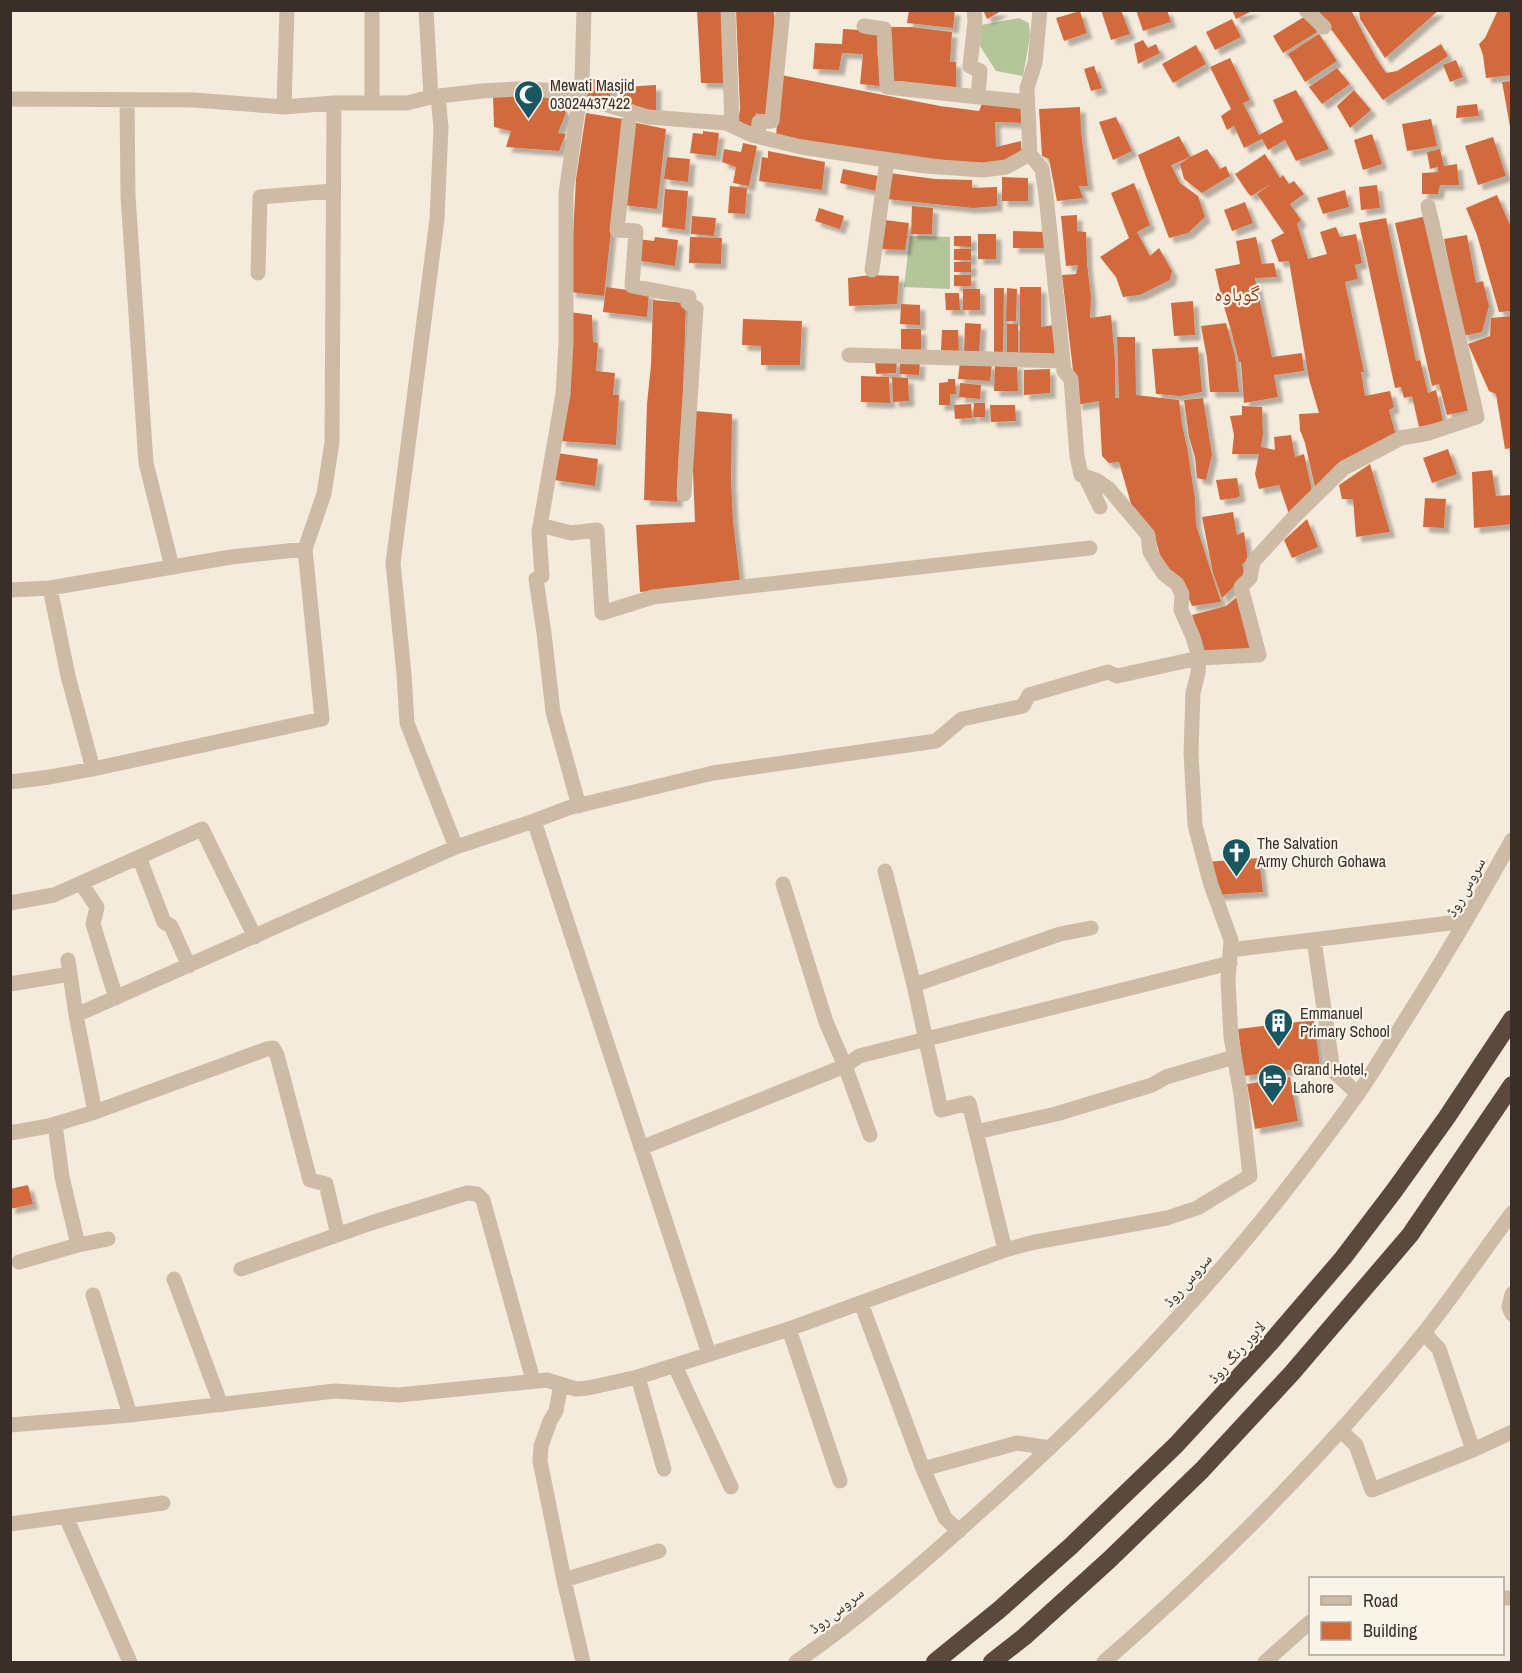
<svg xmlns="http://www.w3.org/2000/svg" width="1522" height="1673" font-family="'Archivo Narrow','Noto Naskh Arabic',sans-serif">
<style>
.green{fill:#b4c59a}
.building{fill:#d26b3c;filter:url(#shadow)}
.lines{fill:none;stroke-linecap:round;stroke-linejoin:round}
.minor{stroke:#cebba6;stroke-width:15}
.tertiary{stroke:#cebba6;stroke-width:15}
.motorway{stroke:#5b493e;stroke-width:18}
.labels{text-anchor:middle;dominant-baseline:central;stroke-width:4.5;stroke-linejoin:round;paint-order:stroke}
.poi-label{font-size:16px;fill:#3a2f28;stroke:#fbf4e9;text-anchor:start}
.street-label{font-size:16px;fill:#3a2f28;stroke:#fbf4e9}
.quarter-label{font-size:20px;fill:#913d18;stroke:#fbf4e9}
</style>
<defs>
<filter id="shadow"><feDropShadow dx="5.5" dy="5.5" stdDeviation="1.5" flood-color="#0004"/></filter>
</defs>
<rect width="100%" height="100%" fill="#f5ebdc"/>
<path class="green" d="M1019,18L1029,23L1030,36L1023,76L996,71L980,46L981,25Z
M910,236L950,237V289L904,287Z"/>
<path class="building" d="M697,10H722L726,83H701Z
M736,10H774V41L767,116L756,113L753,130L738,123L740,109Z
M909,10H955L953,28L907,23Z
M983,10H1003L987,19Z
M1101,10H1121L1130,34L1111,40Z
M1136,10H1167L1171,22L1143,31Z
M1232,10H1254L1236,19Z
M1312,10H1351L1376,58L1386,73L1397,71L1441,44L1448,56L1383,100L1331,29Z
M1359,10H1439L1385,58L1360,19Z
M1498,10H1512V75L1486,78L1483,55L1479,44L1485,38Z
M1080,11L1087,33L1064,41L1056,18Z
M1307,15L1317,32L1283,53L1273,36Z
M1232,19L1241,37L1215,50L1206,32Z
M889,27H911L952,32L950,62H956V89L892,82Z
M843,29L879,31L877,55L883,56L880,86L860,84L863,54L842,53L839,70L813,69L815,43L842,44Z
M1319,34L1337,61L1305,82L1288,54Z
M1143,40L1148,48L1156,44L1160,53L1138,64L1134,44Z
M1196,45L1206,64L1173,83L1162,64Z
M1230,58L1250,100L1243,103L1259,135L1283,122L1273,100L1296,90L1329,149L1296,161L1285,140L1268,150L1262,139L1244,148L1234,126L1227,130L1221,116L1231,109L1210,67Z
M1456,60L1463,77L1450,82L1443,65Z
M1094,66L1102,88L1091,91L1084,69Z
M1337,68L1350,84L1322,104L1309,87Z
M781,75L940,106L979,111L983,101L1023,105L1024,123L995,122L996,147L1021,141V155L1003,163L986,164L951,161L776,136Z
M587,78L613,82L609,101L587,98Z
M1512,81V132H1511L1502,82Z
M656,85V114L622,105L623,87Z
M1354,90L1371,110L1350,128L1337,106Z
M493,95H555L566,113L558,133L566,134L559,151L506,147L511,131L494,127Z
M1477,104L1479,116L1456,118L1457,106Z
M1080,107L1081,131L1088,186H1079L1083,198L1057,201L1049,159L1042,156L1039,109Z
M586,113L623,119L604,296L570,292L576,179Z
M1116,117L1132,151L1113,160L1099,122Z
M1431,119L1437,146L1407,151L1402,124Z
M632,122L666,129L657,209L623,205Z
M703,131L719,133L716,156L690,153L693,133L703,134Z
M1372,134L1382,164L1363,170L1354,140Z
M1179,136L1190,157L1207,149L1220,169L1226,166L1230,176L1202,193L1184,179L1180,164L1190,157L1171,165L1180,183L1198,196L1205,217L1188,233L1169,238L1138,155Z
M1493,137L1506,176L1478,185L1465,146Z
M743,143L757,146L749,186L733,183L736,167L722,162L724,149L741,152Z
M1440,149L1444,166L1457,164L1459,185H1440L1438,194H1422V173L1438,172V167L1430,169L1427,152Z
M768,151L825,162L822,190L759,181L762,157L768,158Z
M1265,154L1280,178L1283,175L1289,184L1294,181L1304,194L1290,204L1301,220L1297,224L1308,259L1327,254L1320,232L1336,227L1340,237L1356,234L1362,263L1355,265L1358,279L1345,282L1364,372H1361L1365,396L1390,391L1394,407L1389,410L1396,436L1364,450L1337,464L1315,487L1305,443L1300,430L1299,414L1319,413L1309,379L1289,261L1279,262L1271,240L1284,233L1257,194L1271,184L1251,196L1248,193L1235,174Z
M667,157L690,159L688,182L664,179Z
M843,169L878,176L876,191L840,183Z
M889,173L935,179L972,180V188L997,187V206L973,208L886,199Z
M1002,177L1028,178V201H1002Z
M1134,183L1150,225L1137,232L1150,256L1159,248L1172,271L1170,280L1140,295L1123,297L1116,277L1100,257L1129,238L1111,193Z
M1377,185L1380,208L1361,210L1359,187Z
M730,186L747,188L745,214L728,213Z
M665,189L688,191L685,230L662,227Z
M1345,190L1349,207L1323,214L1317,198Z
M1497,195L1512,230V311L1499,312L1477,235L1466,208Z
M1245,202L1253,223L1232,231L1224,210Z
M912,206L933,208L932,234H911Z
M819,208L844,216L840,229L815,221Z
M1077,215V231L1086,232L1087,264L1091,297L1090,318L1111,315L1115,360V398H1119L1117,337H1135L1136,395L1179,400L1182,425L1187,447L1195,499L1196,525L1221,602L1192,606L1180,577L1174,574L1161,559L1156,541L1132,507L1119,462L1109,463L1102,456L1099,401L1077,405L1062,275L1076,274L1078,265L1066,266L1061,216Z
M692,216L716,218L714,236L691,234Z
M1427,216L1470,410L1447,415L1439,384L1432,386L1395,223Z
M1386,218L1416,361L1420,360L1428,393L1436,390L1443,421L1419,427L1412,396L1404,398L1401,387L1395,388L1359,223Z
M884,220L909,223L905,250L879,249Z
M1013,231L1046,232V248H1013Z
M978,234H996V259H978Z
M1467,235L1476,283L1483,281L1489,306L1482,332L1463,336L1444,239Z
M954,236H971V247L954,246Z
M655,237L678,240L675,266L635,260L638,239L654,241Z
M690,237L722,238L721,264L689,263Z
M1256,237L1262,264L1274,263L1277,277L1255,278L1272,357L1302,353L1304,371L1274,375L1278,397L1244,403L1241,362H1239L1231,330L1222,300L1215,269L1240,264L1236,241Z
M954,249H971V260H954Z
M954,262H971V272H954Z
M870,275L899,276L897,304L849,306L848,278Z
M954,275H971V286H954Z
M606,287L649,293L647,317L603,312Z
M1020,287H1041V327L1054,325L1056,357H1020Z
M994,288H1004L1003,355L994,354Z
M1007,288L1017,289L1016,321H1006Z
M963,289H980V310H963Z
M945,293H959L960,310H946Z
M653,300L686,303L683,390L678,463L677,502L644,500L647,404L651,365Z
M1193,301L1195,335L1174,336L1171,303Z
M901,304L920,305V325L900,324Z
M569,312L592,315L593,342L598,343L596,371L615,373L613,395H619L616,445L560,441Z
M1512,316V448L1505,449L1496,394L1489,391L1468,344L1490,336L1491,318Z
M743,319L802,321L800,365H761V346L742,345Z
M965,323L981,324L979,353H964Z
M1226,323L1235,355L1239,392H1210L1207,358L1201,326Z
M1007,324H1018V354H1007Z
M901,329H921V352L901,353Z
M942,330H958L959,353L941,351Z
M1198,347L1202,392L1180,396L1156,394L1152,349Z
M875,360H897L896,373L876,374Z
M900,361H920L919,375L900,374Z
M960,362L992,364L990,381L958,379Z
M1017,363L1018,391H994L995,365Z
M1050,369V393L1024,395V370Z
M861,376L889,377L890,403L861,402Z
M892,377L908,378L909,401L893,402Z
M948,379H955L956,394H950V405H939V383L948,382Z
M960,383L981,385L980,399L959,397Z
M1203,398L1212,455L1206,480L1197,478L1195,457L1189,437L1184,400Z
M974,403H985V417H973Z
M971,404L972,418L955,419L954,405Z
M990,405H1015L1016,421L991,422Z
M1242,406L1262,407L1263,434L1261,447L1275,450L1274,437L1291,435L1295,457L1304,454L1312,491L1289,514L1279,485L1259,489L1255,474L1259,454H1232L1234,435L1230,416L1242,415Z
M695,411L732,414L731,480L733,521L740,581L680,589L640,592L636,525L695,522L692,446Z
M1448,449L1457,474L1432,483L1423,458Z
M557,453L598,459L595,486L554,480Z
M1370,464L1390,532L1356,537L1353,499H1342L1339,485Z
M1492,470L1496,496L1511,495L1512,524L1474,528L1472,472Z
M1237,478L1240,496L1236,498L1220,500L1216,480Z
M1425,498L1446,499L1444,528L1423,527Z
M1233,512L1237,535L1244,532L1248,560L1242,564L1245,576L1222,598L1213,573L1202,517Z
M1307,519L1318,547L1292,558L1284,540Z
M1238,596L1252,649L1204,651L1192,615L1226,606Z
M1259,858L1263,892L1216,895L1206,862Z
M1314,1020L1320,1066L1244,1076L1238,1029Z
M1290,1077L1298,1121L1255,1129L1247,1084Z
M28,1185L33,1204L10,1209V1189Z"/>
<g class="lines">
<path class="minor" d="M372,10V102
M426,10L431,97
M728,10L732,126
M974,10L975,21L970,66L980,71L978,97L1027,102
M1306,10L1324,27
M864,26L884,29L887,87L978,97
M438,97L441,127L437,219L393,563L404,674L407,723L456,847L534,821
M10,99L194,100L284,107L334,103H407L431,97L482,91L518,89L545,90L580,96
M127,100L128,196L146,463L172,567
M579,102L604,104L648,117L726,123L752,135L801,147L925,166L983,170L1006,167L1030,154
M284,107L287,10
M630,111L617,230L636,231L632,286L689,297L688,303L696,308L684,494
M758,136L759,122L772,121L783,10
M872,270L887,160
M258,273L260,197L332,191
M849,355L1063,361
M1085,476L1100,507
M540,525L571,533L597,530L602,613L653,597L1090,548
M50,588L68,676L93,769
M10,590L50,588L231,557L305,549
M10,782L50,777L93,769L322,719L305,549L324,494L332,442L334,103
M579,806L553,712L544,633L536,579L542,576L539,532L563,394L566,343V193L582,80L584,10
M139,857L164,922L171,926L189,966
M885,871L914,985L941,1110L969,1103L1005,1250
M81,883L97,907L93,924L116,998
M783,884L826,1022L845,1066L870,1135
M10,903L54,895L202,829L255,937
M1314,940L1333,1071L1358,1094
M1230,950L1466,921
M68,960L76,1015
M10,984L70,974
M914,985L1060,934L1091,928
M95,1112L267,1049L273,1048L277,1055L310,1180L326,1184L338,1235
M55,1124L62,1177L78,1245
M976,1132L1056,1114L1152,1085L1166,1077L1234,1057
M10,1133L49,1126L95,1112L76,1015L456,847
M641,1148L845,1066L859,1056L1230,963
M19,1262L78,1245L108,1239
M241,1269L371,1223L467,1193L477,1194L483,1200L533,1380
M174,1279L221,1405
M1512,1294L1509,1307L1512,1314
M93,1295L130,1415
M861,1303L923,1469L945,1518L959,1531
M789,1329L840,1481
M1424,1333L1439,1349L1473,1450L1512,1432
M709,1354L534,821L568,808L713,773L936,741L962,719L1023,706L1029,695L1108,672L1117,676L1199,658L1259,655L1241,587L1250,578L1253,562L1294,517L1344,468L1401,438L1429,433L1477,417L1428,206
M675,1366L731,1487
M638,1377L664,1469
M561,1384L556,1411L550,1421L541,1446L540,1461L564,1580L583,1662
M10,1425L130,1415L335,1391L399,1395L547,1380L576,1389L588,1388L638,1377L789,1329L1005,1250L1035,1242L1167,1218L1197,1208L1250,1176L1241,1095L1231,1037L1228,981L1231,940L1211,885L1195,825L1191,753L1193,693L1198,673L1199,658L1193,637L1181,610L1182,594L1177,584L1164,574L1156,562L1150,552L1148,535L1109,489L1096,480L1081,475L1077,456L1071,379L1064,371L1046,195L1042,169L1030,154L1027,88L1035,63L1040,10
M1341,1431L1356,1445L1372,1490L1473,1450
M923,1469L1017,1443L1050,1448
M66,1517L130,1662
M10,1524L163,1503
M564,1580L659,1551
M1502,1598H1512
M1265,1662L1310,1622"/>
<path class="tertiary" d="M796,1662C863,1616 924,1562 984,1508C1066,1435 1145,1357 1217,1273C1267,1217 1313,1156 1357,1095C1370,1077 1381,1058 1393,1039C1435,974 1474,908 1512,840
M1104,1662C1219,1562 1327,1453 1423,1334C1454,1295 1482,1253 1512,1213"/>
<path class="motorway" d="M935,1662L999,1610L1071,1546L1176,1445L1271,1342L1343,1258L1394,1191L1447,1117L1512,1019
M992,1662L1024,1637L1109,1560L1202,1470L1292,1373L1410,1235L1512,1085"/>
</g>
<defs>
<symbol id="mosque-pin" viewBox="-11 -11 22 30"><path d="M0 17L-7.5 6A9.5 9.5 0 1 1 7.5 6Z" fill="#195660" stroke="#fbf4e9"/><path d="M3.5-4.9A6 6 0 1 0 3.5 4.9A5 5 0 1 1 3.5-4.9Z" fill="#fff"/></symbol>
<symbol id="church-pin" viewBox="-11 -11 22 30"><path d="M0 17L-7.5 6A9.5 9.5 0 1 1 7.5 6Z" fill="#195660" stroke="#fbf4e9"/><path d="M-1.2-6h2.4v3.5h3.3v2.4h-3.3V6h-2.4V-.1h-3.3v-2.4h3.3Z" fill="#fff"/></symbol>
<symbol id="building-pin" viewBox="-11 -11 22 30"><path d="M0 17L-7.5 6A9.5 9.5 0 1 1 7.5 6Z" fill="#195660" stroke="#fbf4e9"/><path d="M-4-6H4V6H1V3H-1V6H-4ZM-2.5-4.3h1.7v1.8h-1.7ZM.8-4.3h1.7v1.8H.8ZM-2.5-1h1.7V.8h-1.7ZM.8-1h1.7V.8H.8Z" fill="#fff"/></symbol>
<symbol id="hotel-pin" viewBox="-11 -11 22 30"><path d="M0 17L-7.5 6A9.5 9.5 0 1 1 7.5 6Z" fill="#195660" stroke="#fbf4e9"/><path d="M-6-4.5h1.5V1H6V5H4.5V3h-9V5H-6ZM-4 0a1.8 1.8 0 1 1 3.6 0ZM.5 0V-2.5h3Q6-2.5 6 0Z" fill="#fff"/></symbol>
</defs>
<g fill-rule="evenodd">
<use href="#mosque-pin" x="512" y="78" width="33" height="45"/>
<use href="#church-pin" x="1220" y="836" width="33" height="45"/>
<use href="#building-pin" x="1262" y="1006" width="33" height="45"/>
<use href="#hotel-pin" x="1256" y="1062" width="33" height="45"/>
</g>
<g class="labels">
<g class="poi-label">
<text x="550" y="85">Mewati Masjid<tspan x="550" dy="18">03024437422</tspan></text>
<text x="1257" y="843">The Salvation<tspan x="1257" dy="18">Army Church Gohawa</tspan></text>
<text x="1300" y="1013">Emmanuel<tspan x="1300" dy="18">Primary School</tspan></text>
<text x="1293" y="1069">Grand Hotel,<tspan x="1293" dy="18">Lahore</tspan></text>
</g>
<g class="street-label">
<text transform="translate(1465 887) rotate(-61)">سروس روڈ</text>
<text transform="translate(1187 1280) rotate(-49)">سروس روڈ</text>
<text transform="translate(1236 1352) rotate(-48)">لاہور رنگ روڈ</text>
<text transform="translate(836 1610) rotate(-38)">سروس روڈ</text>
</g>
<g class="quarter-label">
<text x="1237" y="293">گوہاوہ</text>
</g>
</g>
<rect width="1522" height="1673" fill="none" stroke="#3a2f28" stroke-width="24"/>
<rect x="1309" y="1577" width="195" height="78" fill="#fbf4e9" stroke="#aea59c" stroke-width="1.5"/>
<rect x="1321" y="1596" width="30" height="9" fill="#cebba6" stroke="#aea59c" stroke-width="1.5"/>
<text x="1363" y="1607" font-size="18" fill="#3a2f28">Road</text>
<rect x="1321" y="1622" width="30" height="18" fill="#d26b3c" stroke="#aea59c" stroke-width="1.5"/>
<text x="1363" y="1637" font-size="18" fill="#3a2f28">Building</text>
</svg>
